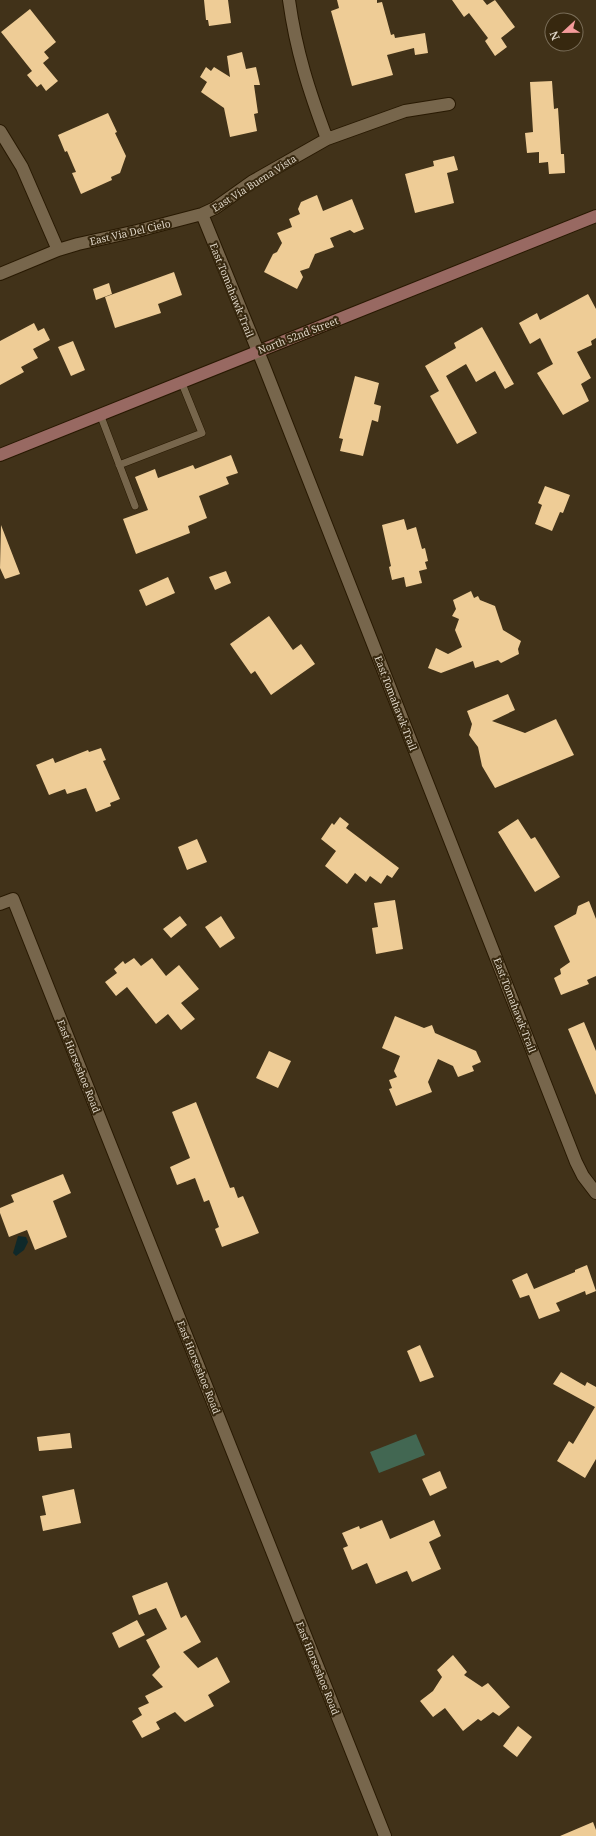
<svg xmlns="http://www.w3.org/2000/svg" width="596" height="1836" font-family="'Noto Serif',serif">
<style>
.green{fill:#426752}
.water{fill:#0f292a}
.building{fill:#eecc96}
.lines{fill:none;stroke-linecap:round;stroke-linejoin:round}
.lane-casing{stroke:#281902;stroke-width:8}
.street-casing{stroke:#281902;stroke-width:14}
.secondary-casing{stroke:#281902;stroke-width:14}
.lane{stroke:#77664c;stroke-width:7}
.street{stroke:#77664c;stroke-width:12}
.secondary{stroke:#986962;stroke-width:12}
.labels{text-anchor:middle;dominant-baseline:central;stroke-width:4;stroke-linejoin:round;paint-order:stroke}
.street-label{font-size:10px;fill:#dfd6c7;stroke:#37280f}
</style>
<rect width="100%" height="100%" fill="#413219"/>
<path class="green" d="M416,1434L425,1455L379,1473L370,1452Z"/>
<path class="water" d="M18,1236L26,1237L28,1242L24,1250L16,1256L13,1253Z"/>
<path class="building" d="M204,0H228L231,23L209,26L208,20H206Z
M337,0H377V3L382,2L391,35L394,34L395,38L425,33L428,53L415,55L414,48L387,55L393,75L352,86L331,11L339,8Z
M452,0H483L487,5L495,0L515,27L501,38L507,47L495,56L485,41L488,38L469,13L464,17Z
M30,9L56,42L44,52L49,58L43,63L58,81L46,91L41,84L37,87L27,75L32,71L1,32Z
M242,52L246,69L256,67L260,85H254L258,113L254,114L257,131L230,137L224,108L201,92L207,82L200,77L206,67L211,71L214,67L230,77L227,56Z
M552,81L554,109L558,108L561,154H564L565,173L549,174L548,162L539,163V152L527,153L525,133L533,132L530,82Z
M108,113L117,132L115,133L126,156L120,173L111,177L112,180L81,194L72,173L76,172L67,151L65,152L58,135Z
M454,156L458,170L447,173L454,203L415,213L405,174L434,166L433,161Z
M317,195L323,211L352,199L364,229L354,233L350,230L330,238L334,247L315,254L309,268L300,271L303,277L297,289L264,272L273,254L277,252L282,243L277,233L292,227L289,219L300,214L298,209L301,202Z
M174,272L182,295L158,304L161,313L115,328L105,297Z
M109,283L112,294L96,300L93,289Z
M588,294L596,309V338L591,341L592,345L577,352L591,378L581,384L589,401L563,415L537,373L553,364L540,338L530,344L519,323L537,313L540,320Z
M34,323L38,331L44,328L50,340L33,349L38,358L21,367L24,372L0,385V341Z
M482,327L514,384L505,389L495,371L476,382L466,364L446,376L477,433L457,444L430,396L439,391L425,366L456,348L454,343Z
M73,341L85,370L71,376L58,347Z
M355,376L379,383L374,404L381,406L378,422L372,420L363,456L340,451L343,439L339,438Z
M231,455L238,473L226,477L229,484L199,496L207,518L188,526L190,533L136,554L123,519L148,510L135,477L155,469L158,478L193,465L195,469Z
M545,486L570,495L563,513L560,512L552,531L535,524L542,505L538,503Z
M404,519L407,530L416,527L422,549L425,548L428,561L425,562L427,569L419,571L422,583L406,587L404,577L392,580L389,567L391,566L382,525Z
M1,525L20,574L5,579L0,568Z
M226,571L231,583L215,590L209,577Z
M168,577L175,593L146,606L139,590Z
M471,591L474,598L478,596L480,600L495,606L503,630L521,641L518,649L519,654L501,663L498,660L475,668L473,661L441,673L428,668L436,648L448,654L462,647L455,630L459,619L452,616L456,609L453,600Z
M269,616L293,650L301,644L315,664L271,695L255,671L251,674L230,644Z
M508,694L515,710L492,721L525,733L556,719L574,755L495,788L482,766L478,747L469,735L472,724L467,711Z
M101,748L106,760L103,761L120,799L110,803L111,806L96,812L86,788L67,794L65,789L49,795L36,765L53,758L55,763L88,750L89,752Z
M340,817L349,824L346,828L399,868L392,878L387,875L381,884L370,876L366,882L355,873L347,884L325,866L336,851L321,839L332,823L334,825Z
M518,819L531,839L535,837L560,877L535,892L498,832Z
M197,839L207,862L187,870L178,847Z
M395,900L403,949L376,954L372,928L378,927L374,903Z
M589,901L596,919V976L587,980L589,984L561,995L554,978L561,974L560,969L570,962L554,926L576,914L578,906Z
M180,916L187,925L171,938L163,929Z
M221,916L235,938L220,948L205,927Z
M134,958L141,966L152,958L166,976L179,965L199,989L181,1003L195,1019L181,1030L168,1014L156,1024L127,987L116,996L105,982L117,973L114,969L123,961L125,964Z
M395,1016L424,1028L432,1025L435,1033L476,1051L481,1062L472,1066L474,1071L458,1077L453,1066L438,1059L428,1082L432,1092L396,1106L389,1089L392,1088L389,1080L397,1077L394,1071L400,1056L382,1048Z
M584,1022L596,1051V1095L568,1029Z
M269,1051L291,1061L278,1088L256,1078Z
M196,1102L230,1188L234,1187L238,1198L243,1196L259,1233L222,1247L215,1229L219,1227L209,1200L204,1202L195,1178L177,1185L170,1167L190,1158L172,1112Z
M63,1174L71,1193L53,1201L67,1237L35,1250L27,1230L9,1237L0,1213V1208L14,1202L11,1195Z
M587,1265L596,1291L586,1295L585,1291L556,1303L560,1311L539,1319L529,1295L520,1298L512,1280L527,1273L534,1289L575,1272V1270Z
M420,1345L434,1377L420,1382L407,1351Z
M561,1372L585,1386L587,1382L596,1387V1459L585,1478L557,1461L569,1441L573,1444L595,1407L553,1384Z
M70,1433L72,1448L39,1451L37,1437Z
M440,1471L447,1488L430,1496L422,1479Z
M74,1489L81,1523L43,1531L40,1516L46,1515L42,1496Z
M382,1520L390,1539L434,1520L441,1536L429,1542L441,1569L412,1582L407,1571L376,1584L367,1563L352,1570L343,1548L348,1546L342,1533L359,1526L360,1529Z
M167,1582L181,1618L186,1615L201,1642L183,1652L198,1668L217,1657L230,1682L208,1695L214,1706L185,1722L175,1712L156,1722L160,1729L142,1738L132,1721L142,1715L138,1708L149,1703L145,1696L163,1687L152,1675L160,1667L146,1640L167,1629L156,1608L139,1615L132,1596Z
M137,1620L145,1635L119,1648L112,1633Z
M453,1655L467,1672L464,1675L482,1687L488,1683L510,1707L499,1716L493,1712L481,1721L478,1719L463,1731L445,1708L433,1717L420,1701L433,1691L442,1677L437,1670Z
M518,1726L532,1737L517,1757L503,1746Z
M593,1822L596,1830V1836H560Z"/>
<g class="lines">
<defs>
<path id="lane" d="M100,414L135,506
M119,465L202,433L181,381"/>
<path id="street" d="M289,0C296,51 309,91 327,139
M0,131L22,167L58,250
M202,214L264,366L576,1162L583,1176L596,1193
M0,274L58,250L78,244L137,231L202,214L215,208L253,181L327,139L405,111L449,104
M0,904L13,899L385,1836"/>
<path id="secondary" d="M0,455L596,216"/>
</defs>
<use href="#lane" class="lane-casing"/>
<use href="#street" class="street-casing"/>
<use href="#secondary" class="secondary-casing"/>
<use href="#lane" class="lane"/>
<use href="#street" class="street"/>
<use href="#secondary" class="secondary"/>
</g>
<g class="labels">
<g class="street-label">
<text transform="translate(254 183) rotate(-32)">East Via Buena Vista</text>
<text transform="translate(130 232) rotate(-13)">East Via Del Cielo</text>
<text transform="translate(232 290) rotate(68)">East Tomahawk Trail</text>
<text transform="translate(298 335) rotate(-21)">North 52nd Street</text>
<text transform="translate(396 703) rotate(69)">East Tomahawk Trail</text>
<text transform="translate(515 1005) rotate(69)">East Tomahawk Trail</text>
<text transform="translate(79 1066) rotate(68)">East Horseshoe Road</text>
<text transform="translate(199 1367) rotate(68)">East Horseshoe Road</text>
<text transform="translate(318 1668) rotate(68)">East Horseshoe Road</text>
</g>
</g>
<g transform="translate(564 32) rotate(248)"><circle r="19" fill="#37280f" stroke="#7a6e59"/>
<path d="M0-3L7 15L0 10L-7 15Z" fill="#f59b9b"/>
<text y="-6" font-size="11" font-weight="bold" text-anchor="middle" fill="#dfd6c7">N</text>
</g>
</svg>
